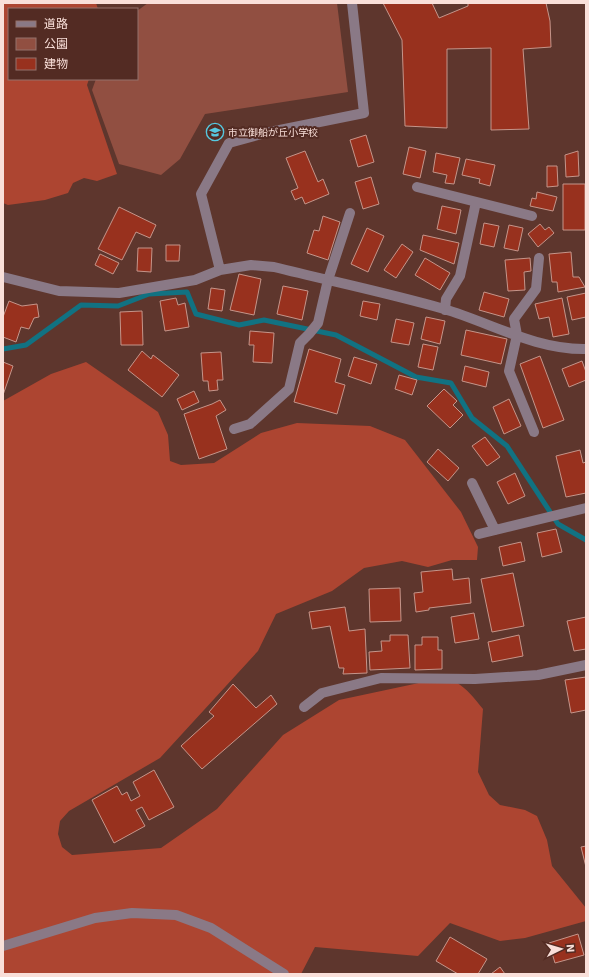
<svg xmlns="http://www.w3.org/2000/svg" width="589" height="977" font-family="'Work Sans','Noto Sans JP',sans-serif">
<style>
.green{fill:#914f41}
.forest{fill:#ad4531}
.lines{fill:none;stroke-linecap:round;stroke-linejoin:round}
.stream{stroke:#117282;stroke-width:5}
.building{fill:#98311e;stroke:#c5958a}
.minor{stroke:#8a7986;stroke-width:10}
.labels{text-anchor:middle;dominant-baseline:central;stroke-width:4;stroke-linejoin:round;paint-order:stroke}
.poi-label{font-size:10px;fill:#f9dfd9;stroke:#532b23;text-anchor:start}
</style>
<rect width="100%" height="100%" fill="#5e362d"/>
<path class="green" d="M148,3H337L348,92L205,114L180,159L161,175L119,164L92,90L96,79H137V11Z"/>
<path class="forest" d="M3,3H96L98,9H9V79H89L87,85L117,174L97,181L84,178L73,183L68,193L45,200L8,205L3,203Z
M86,362L158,412L168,435L170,461L181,465L214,463L261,433L297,423L370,426L405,440L461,512L478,547L477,560H452L428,567L402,561L364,568L332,591L276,614L258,651L160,758L69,811L60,821L58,834L62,847L72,855L161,848L217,809L283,735L339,700L447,677C465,686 471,694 483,709L478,772L489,795L500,805L525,810L537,816L547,840L552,866L586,908V921L525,938L500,941L450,923L418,956L315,947L301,974H3V401L51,374Z"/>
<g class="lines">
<path class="stream" d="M3,349L26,345L81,305L118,306L149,294L187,292L196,314L239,325L264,320L336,335L416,377L451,383L472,418L507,446L558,524L586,540"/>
</g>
<path class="building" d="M383,3H432L439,18L468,6V3H546L550,21L551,47L523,49L529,129L491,130V48L447,49V128L405,126L402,40Z
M366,135L374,162L358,167L350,140Z
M409,147L426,151L420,178L403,174Z
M305,151L318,182L323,179L329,194L305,204L302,197L295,200L291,191L298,188L286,158Z
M578,151L579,176L566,177L565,155Z
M436,153L460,158L454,184L445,183L447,175L433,172Z
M466,159L495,165L490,186L479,183L480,179L462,175Z
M547,166H557L558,186L547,187Z
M371,177L379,204L363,209L355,182Z
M563,184H585V230H563Z
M537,192L557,197L553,211L530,206L532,198L536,199Z
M442,206L461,210L456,234L437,229Z
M119,207L156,225L150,238L136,232L122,260L98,249Z
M323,216L340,222L328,260L307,253L314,230L319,231Z
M484,223L499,226L494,247L480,244Z
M540,224L545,230L549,227L554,233L538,247L528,234Z
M509,225L523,228L518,251L504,248Z
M367,228L384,236L368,272L351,264Z
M423,235L459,243L454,264L420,250Z
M402,244L413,252L396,278L384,270Z
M166,245H180L179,261H166Z
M138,248H152L151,272L137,271Z
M571,252L573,277H579L585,287L558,292L557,282H552L549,254Z
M100,254L119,263L113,274L95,265Z
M425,258L450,273L440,290L415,275Z
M530,258L531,271L524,272L525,290L508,291L505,260Z
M239,274L261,279L254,315L230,310Z
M283,286L308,291L302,320L277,314Z
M211,288L225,290L222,311L208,309Z
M484,292L509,299L504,317L479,310Z
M586,293V317L572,320L567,297Z
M176,298L178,305L185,303L189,327L165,331L160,301Z
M562,298L569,334L553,337L549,317L539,319L535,304Z
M9,301L22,306L37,304L39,317L34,318L29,329L21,327L16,342L3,337V317Z
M363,301L380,304L377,320L360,316Z
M142,311L143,345H121L120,312Z
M426,317L445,321L440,344L421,339Z
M396,319L414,323L409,345L391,342Z
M466,330L507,339L501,364L461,355Z
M250,331L274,333L272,363L253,362L254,345H249Z
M423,344L438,347L433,370L418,367Z
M309,349L341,359L335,382L345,385L337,414L294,402Z
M142,351L151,359L153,355L179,375L162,397L128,370Z
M221,352L223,380H217L218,390L209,391L208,381H203L201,353Z
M540,356L564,420L543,428L520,364Z
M354,357L377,364L371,384L348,376Z
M582,361L586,372V380L569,387L562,369Z
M3,362L13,366L3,395Z
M465,366L489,372L486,387L462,381Z
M399,375L417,380L412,395L395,389Z
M444,389L457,401L453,405L463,415L450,428L427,406Z
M194,391L199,402L182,410L177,399Z
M509,399L521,426L504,434L493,407Z
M220,400L226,410L216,416L227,449L199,459L184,414L212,404Z
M485,437L500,457L487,466L472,446Z
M438,449L459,468L448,481L427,462Z
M580,450L583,463L586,462V493L566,497L556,456Z
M515,473L525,496L508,504L497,482Z
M556,529L562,552L542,557L537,533Z
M521,542L525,561L503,566L499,547Z
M452,569L453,580L469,578L471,603L429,608V610L416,612L414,593L423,592L421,572Z
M513,573L524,626L492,632L481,579Z
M400,588L401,621L370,622L369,589Z
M345,607L349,631L365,629L367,673L343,674L344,668H339L330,626L312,629L309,612Z
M474,613L479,639L455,643L451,617Z
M586,617V649L574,651L567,621Z
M390,635H408L410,668L370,670L369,652L382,651L381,641H390Z
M519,635L523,656L492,662L488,642Z
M422,637H438V650H442V669L415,670V645H422Z
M586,677V710L571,713L565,680Z
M233,684L256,708L271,695L277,704L202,769L181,746L214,716L209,712Z
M154,770L174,807L149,820L142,807L136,810L145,826L114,843L92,800L117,786L122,795L127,792L131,801L140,796L133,782Z
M586,846V867L581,847Z
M578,934L584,955L555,963L549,943Z
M450,937L487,959L478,974H458L436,961Z
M500,967L505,974H491Z"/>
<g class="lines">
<path class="minor" d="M417,187L532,216
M220,270L201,194L229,143L265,133L364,113L352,3
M3,277L59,291L119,293L195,280L220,270L251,265L274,267C330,281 388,293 444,309C491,323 536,350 586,349
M445,310L446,299L460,276L476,202
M234,429L250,424L289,389L300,343L309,334L318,323L328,280L350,213
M534,432L509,371L517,335L514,319L536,289L539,258
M472,483L495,530
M479,534L586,508
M304,707L322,693L381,678L475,679L538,675L586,665
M3,946L95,918L132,913L176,915L211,928L284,974"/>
</g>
<defs>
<symbol id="school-ring" viewBox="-11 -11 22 22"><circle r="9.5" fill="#532b23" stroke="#56c9e0" stroke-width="1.5"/><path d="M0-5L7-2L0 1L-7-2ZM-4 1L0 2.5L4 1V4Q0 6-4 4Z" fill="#56c9e0"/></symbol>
</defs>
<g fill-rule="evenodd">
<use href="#school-ring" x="205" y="122" width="20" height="20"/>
</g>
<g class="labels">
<g class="poi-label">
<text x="228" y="132">市立御船が丘小学校</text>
</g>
</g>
<rect width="589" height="977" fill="none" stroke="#f9dfd9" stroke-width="8"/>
<rect x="8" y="8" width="130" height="72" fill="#532b23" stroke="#95736c"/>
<rect x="16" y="21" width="20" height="6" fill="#8a7986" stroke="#95736c"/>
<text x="44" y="28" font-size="12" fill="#f9dfd9">道路</text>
<rect x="16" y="38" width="20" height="12" fill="#914f41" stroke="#95736c"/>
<text x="44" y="48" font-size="12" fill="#f9dfd9">公園</text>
<rect x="16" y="58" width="20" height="12" fill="#98311e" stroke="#95736c"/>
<text x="44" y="68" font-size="12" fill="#f9dfd9">建物</text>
<g transform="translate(561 949) rotate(85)" stroke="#532b23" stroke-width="3" paint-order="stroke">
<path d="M0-3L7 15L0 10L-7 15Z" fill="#f9dfd9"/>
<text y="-6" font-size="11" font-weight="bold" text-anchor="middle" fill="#f9dfd9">N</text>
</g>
</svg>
